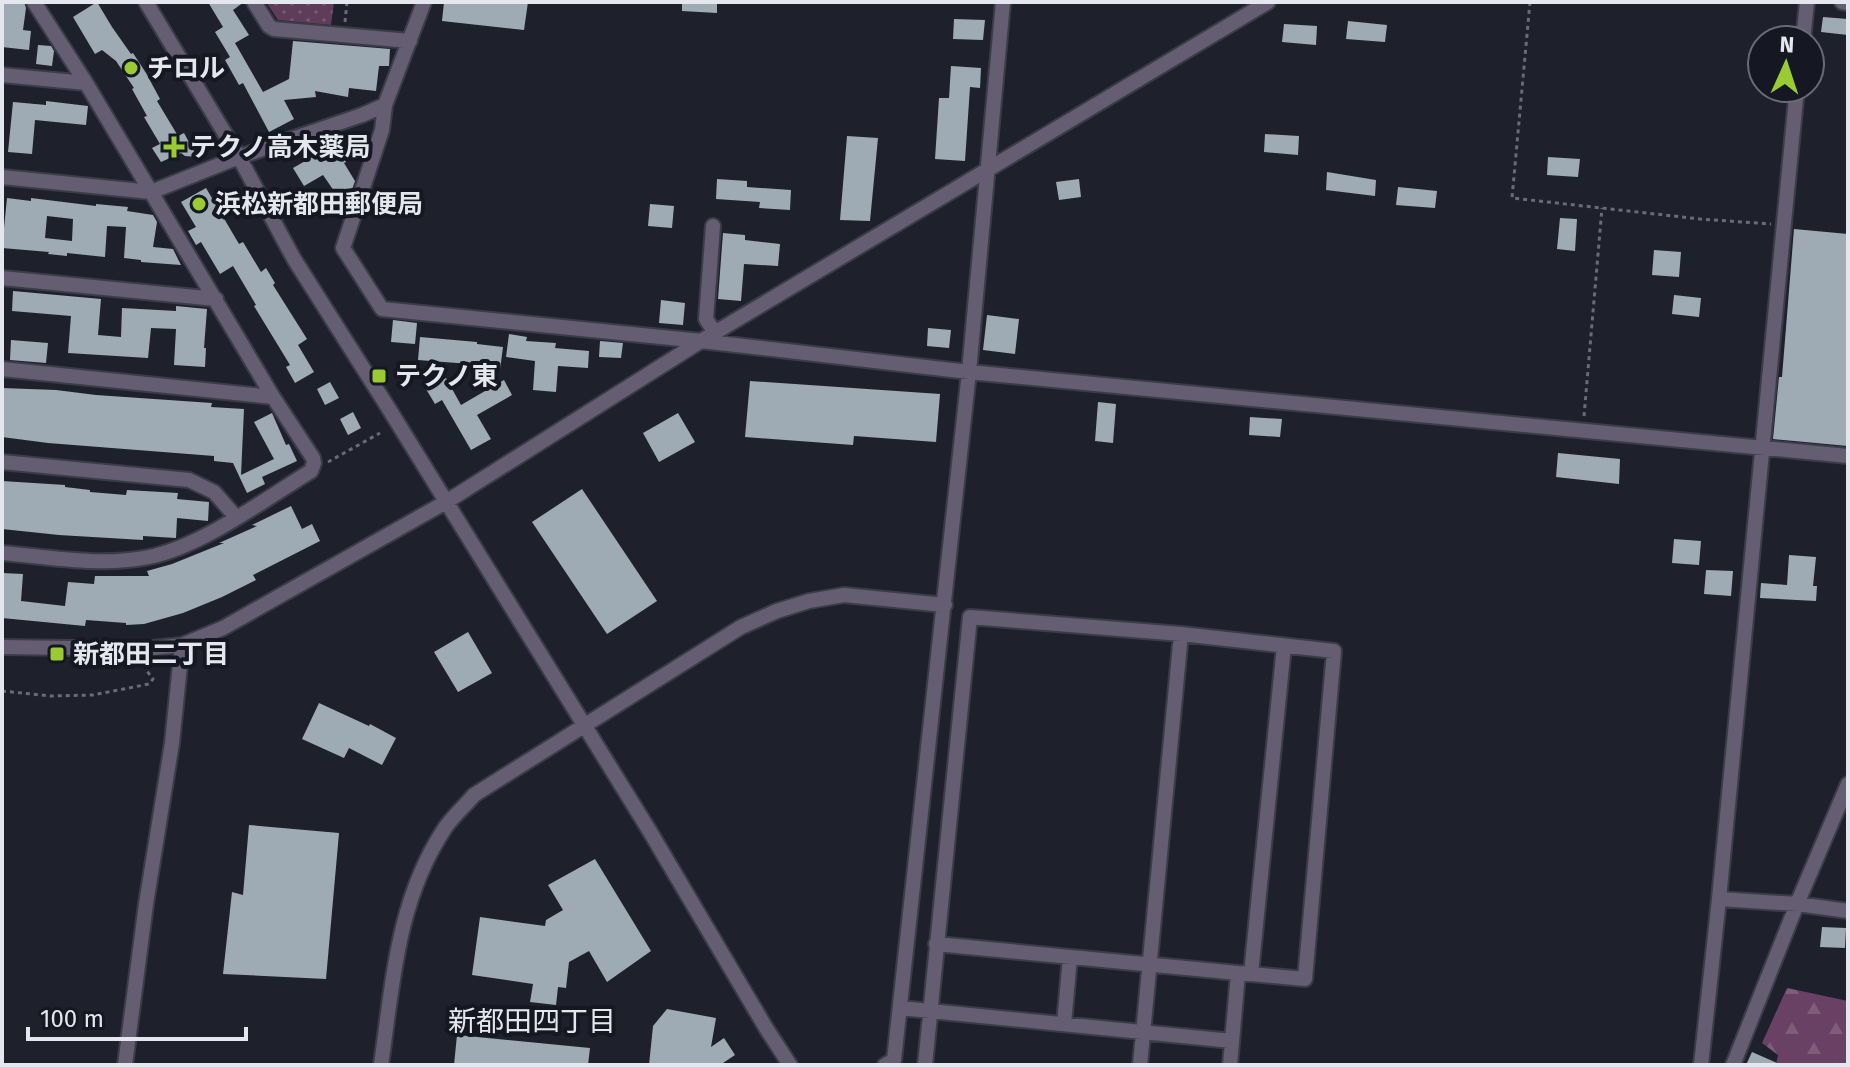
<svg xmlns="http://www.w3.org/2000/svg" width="1850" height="1067" font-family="'Fira Sans','Noto Sans JP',sans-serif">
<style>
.grass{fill:url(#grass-dots)}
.forest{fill:url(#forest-firs)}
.building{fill:#9eabb5;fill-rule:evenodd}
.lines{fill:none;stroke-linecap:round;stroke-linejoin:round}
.minor-casing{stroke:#3a3d47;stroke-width:18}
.path{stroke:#696b75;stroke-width:3;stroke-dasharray:4 4;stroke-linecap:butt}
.minor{stroke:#655d72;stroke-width:14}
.poi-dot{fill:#9acb34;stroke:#151822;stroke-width:3}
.labels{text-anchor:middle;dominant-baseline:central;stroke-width:8;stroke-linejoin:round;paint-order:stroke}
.poi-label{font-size:26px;font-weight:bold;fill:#e5e7ee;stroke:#151822;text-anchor:start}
.neighbourhood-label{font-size:28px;fill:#e5e7ee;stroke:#151822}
</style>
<defs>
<pattern id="grass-dots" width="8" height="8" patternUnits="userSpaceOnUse" patternTransform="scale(2)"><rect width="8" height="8" fill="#5f3c5a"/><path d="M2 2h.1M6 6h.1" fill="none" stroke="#765872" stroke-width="1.8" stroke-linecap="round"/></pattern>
<pattern id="forest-firs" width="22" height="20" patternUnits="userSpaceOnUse" patternTransform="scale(2)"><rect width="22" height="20" fill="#694164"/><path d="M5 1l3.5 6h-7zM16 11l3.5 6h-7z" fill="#7e5c7a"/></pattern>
</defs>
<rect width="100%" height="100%" fill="#1e212c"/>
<path class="grass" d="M266,2H334L331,25L278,20Z"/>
<path class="forest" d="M1787,988L1848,1001V1065H1776L1778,1055L1762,1043Z"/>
<path class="building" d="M2,2H24L26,8L23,30L31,31L29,50L2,47Z
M97,2L112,27L131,54L133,53L146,73L160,99L157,101L178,136L184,133L197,157L185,156L181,153L161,162L152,148L160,144L144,117L147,116L132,89L134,88L116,61L102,50L95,54L73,17Z
M208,2H244L233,10L249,35L235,43L263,92L289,79L293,41L390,49L389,66H379L376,91L349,88L348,97L315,91L316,97L284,100L294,119L269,132L243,83L239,85L225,60L230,57L215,32L223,27Z
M444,2H528L524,30L442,21Z
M682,2H717V13L682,11Z
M1823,17L1848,19V35L1821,32Z
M954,19L985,20L983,40L953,39Z
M1348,21L1387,25L1385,42L1346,39Z
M1284,24L1317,26L1316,45L1282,42Z
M38,45L51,46L54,51L52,66L36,64Z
M951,66L981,68L980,88L970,87L965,161L935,159L939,98H949Z
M46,101L88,106L86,125L35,120L32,154L8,152L13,102L46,105Z
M1265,134L1299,136L1298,155L1264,152Z
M356,135L363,146L344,159L346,162L344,163L355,181L348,201L343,204L323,175L304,186L293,168L335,144L337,148Z
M847,136L878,138L870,221L840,220Z
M1548,157L1580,159L1578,177L1547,175Z
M1327,172L1376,180L1375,196L1326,190Z
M717,179L747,181V187L791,190L790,210L759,208L760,202L716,199Z
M1079,179L1081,197L1059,200L1056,182Z
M1398,187L1437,191L1435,208L1396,205Z
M206,188L239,244L243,242L261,272L266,268L275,283L273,285L307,339L298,345L314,372L295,383L286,367L290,365L254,306L256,305L233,266L220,274L201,242L196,245L188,231L196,227L181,202Z
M7,198L31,201V198L96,206V204L128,207L127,211L153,215L157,222L153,247L173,249L181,265L141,262V260L124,258L126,227L107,226L105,257L67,253V256L48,254L49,252L2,248ZM47,216L73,219L72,241L45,238Z
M650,204L674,206L672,228L648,226Z
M1560,218L1577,219L1575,251L1557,249Z
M1794,229L1848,234V446L1773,439L1779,377H1782Z
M723,233L745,235V240L780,244L778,266L744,264L741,301L718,299Z
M1654,250L1681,252L1679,277L1652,275Z
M13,291L101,299L98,335L121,337L122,308L176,311V306L207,309L204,348H206L205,367L174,365L176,329L151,328L148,358L68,353L71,316L12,311Z
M1674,295L1701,298L1699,317L1672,314Z
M661,300L685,303L683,325L659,323Z
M987,315L1019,319L1015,354L983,350Z
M393,320L417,323L415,344L391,342Z
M928,328L951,330L949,348L927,346Z
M509,334L527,337L526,341L556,343L555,348L589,351L588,368L558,366L556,392L533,390L535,361L506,357Z
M420,337L477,342V344L503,347L500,370L483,368V365L418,360Z
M11,340L48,343L46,363L10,360Z
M600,341L623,343L621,358L599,357Z
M446,378L461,405L504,380L512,395L477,415L491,439L471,450L442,400L435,404L426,389Z
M750,381L940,394L936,442L854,436L853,445L745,437Z
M330,382L339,398L325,405L317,389Z
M2,388L56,390L96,395L212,403L211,407L244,409L241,475L274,459L254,422L272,413L286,445L289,444L297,461L262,477L265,484L247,493L233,463L214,461V456L48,443L2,437Z
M1098,402L1116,404L1113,443L1095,441Z
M353,412L361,428L348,435L340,419Z
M678,413L695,442L659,462L643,433Z
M1250,417L1282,419L1280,437L1249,435Z
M1558,453L1620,459L1619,484L1556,477Z
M2,481L65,485V487L90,490V492L126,495L127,490L178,493L177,499L209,502L208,521L177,518L176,538L143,536V540L59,535L2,529Z
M582,489L657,601L607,634L532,522Z
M291,506L302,529L312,524L320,541L253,575L256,580L222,597L183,613L144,624L126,625V623L86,620L85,626L2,618V573L23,574L21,601L65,606L68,582L94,584L95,576H149L147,571L172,564L224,543H219L257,526L252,525Z
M1674,539L1701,541L1699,565L1672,563Z
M1789,555L1816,557L1813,586H1817L1816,601L1760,598L1761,583L1787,585Z
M1706,570L1733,571L1731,596L1704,594Z
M468,632L492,673L458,692L434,652Z
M319,703L369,726L370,724L396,738L382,765L349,748L344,758L302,739Z
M249,825L339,833L326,979L223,974L232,892L243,895Z
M595,859L651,951L607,982L589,951L569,962L566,988L558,987L556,1005L530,1002L533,984L472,975L480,917L545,926L546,920L563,910L548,885Z
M1822,927L1846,928L1845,948L1820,947Z
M667,1009L716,1018L711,1047L724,1038L735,1055L720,1065H649L653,1026Z
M457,1035L590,1048L588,1065H454Z
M1752,1052L1782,1065H1746Z"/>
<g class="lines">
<defs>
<path id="minor" d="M34,2L86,83
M146,2L239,157L294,259L389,409L649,830L766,1028L790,1065
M254,2L269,26L274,29L410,41
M1842,2L1848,3
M1803,40L1807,2
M2,75L86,83L151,192L239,157L362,115L385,105L424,2
M385,105L382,130L343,248L382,309L701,341L969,372L1848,456
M2,177L151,192L273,397L313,458L314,463L311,471C264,500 202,546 149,557C101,567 50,557 2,553
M713,226L706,319L715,333
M2,278L216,299
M2,369L273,397
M2,462L189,480L214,492L236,517
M2,647L144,649L182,645
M1719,899L1797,904L1848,911
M936,944L1238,973
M900,1008L1232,1041
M1064,1024L1070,957
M125,1065L146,904L172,743L182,645L223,628L446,502L701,341L1268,2
M381,1065C393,982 397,900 445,828C453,816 465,806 474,795L741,627L777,611L809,601L844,595L945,605
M885,1065L894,1060L969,372L1003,2
M925,1065L970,617L1181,634L1334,651L1305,979L1251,974
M1140,1065L1181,634
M1230,1065L1238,973L1251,974L1284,646
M1701,1065L1719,899L1797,88
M1733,1065L1797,904L1848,784"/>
</defs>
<use href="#minor" class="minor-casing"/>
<path class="path" d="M1530,2L1512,198L1700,219L1771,224
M345,22L347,2
M1584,416L1602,208
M328,462L380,433
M2,691L51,696L93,695L149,684L153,679L147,671"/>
<use href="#minor" class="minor"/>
</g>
<g class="poi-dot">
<circle cx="131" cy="68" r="8"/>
<path d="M170 135h8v8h8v8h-8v8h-8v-8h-8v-8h8z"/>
<circle cx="199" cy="204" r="8"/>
<rect x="371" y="368" width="16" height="16" rx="4"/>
<rect x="49" y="646" width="16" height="16" rx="4"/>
</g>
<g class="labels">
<g class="poi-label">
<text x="147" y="68">チロル</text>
<text x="190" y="147">テクノ高木薬局</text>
<text x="215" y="204">浜松新都田郵便局</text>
<text x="395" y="376">テクノ東</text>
<text x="73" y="654">新都田二丁目</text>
</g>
<g class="neighbourhood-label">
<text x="532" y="1021">新都田四丁目</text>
</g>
</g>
<rect width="1850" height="1067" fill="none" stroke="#e5e7ee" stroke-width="8"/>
<g transform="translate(1786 64) rotate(3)"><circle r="38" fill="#151822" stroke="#686b74" stroke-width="2"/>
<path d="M0-6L14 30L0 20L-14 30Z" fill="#9acb34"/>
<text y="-12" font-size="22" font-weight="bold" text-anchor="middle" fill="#e5e7ee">N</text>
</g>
<path d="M28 1027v12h218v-12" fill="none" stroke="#e5e7ee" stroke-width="4"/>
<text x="40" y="1027" font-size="24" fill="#e5e7ee" stroke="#151822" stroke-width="6" paint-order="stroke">100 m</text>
</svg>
